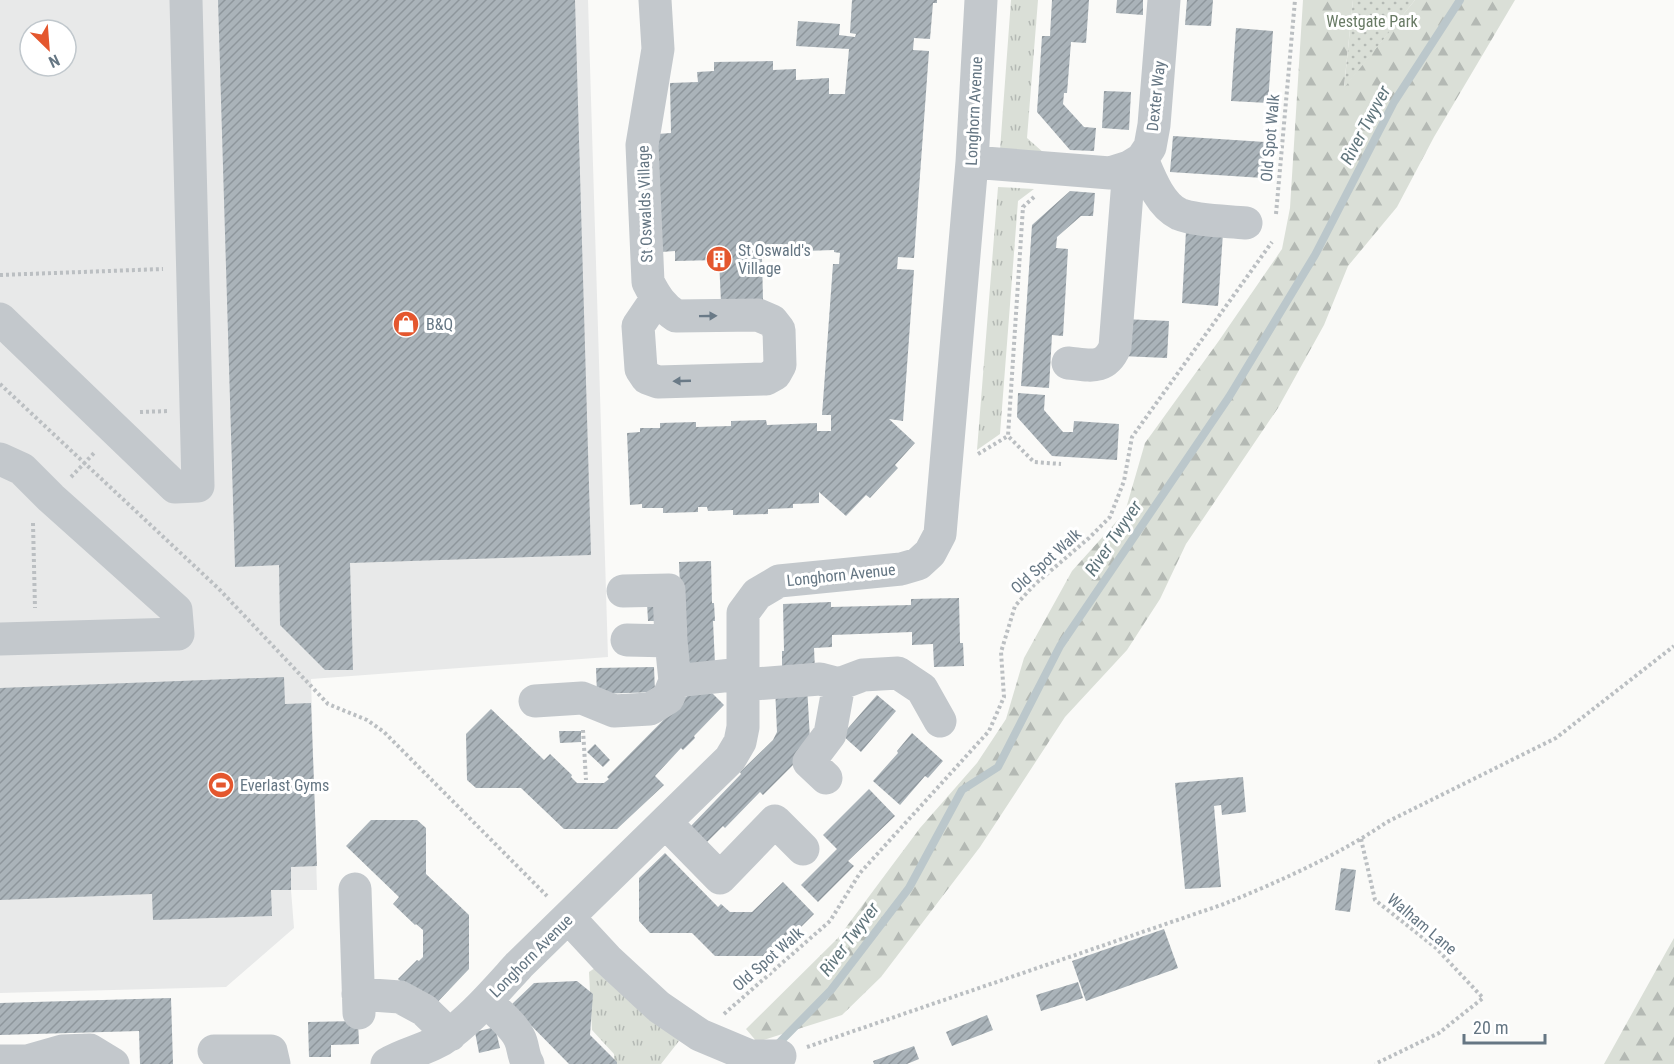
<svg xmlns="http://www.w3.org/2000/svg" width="1674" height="1064" font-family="'Roboto Condensed',sans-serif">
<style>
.built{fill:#e8e9e9;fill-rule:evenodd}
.grass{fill:url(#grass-tufts)}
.forest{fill:url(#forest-firs)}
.park{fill:url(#park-dots)}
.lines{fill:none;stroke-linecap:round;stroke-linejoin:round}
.stream{stroke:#bbc7cb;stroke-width:8}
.building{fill:url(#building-hatch)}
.path{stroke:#bbbfc2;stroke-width:4;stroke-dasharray:3 3;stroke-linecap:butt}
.minor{stroke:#c3c8cc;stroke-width:33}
.oneway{fill:#6a7a87}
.labels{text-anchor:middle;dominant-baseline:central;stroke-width:6;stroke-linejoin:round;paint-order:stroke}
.park-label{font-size:16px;fill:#687a64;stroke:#fff}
.street-label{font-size:16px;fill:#657683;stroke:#fff}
.poi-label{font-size:16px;fill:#657683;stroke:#fff;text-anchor:start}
.water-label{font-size:18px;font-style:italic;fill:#60757c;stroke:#fff}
</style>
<defs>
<pattern id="grass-tufts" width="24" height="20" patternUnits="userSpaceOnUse" patternTransform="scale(1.5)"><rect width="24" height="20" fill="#dadfd7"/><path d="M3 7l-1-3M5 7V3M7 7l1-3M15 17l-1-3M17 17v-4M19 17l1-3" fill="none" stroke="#b4b9b4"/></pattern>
<pattern id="forest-firs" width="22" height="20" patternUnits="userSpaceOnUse" patternTransform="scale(1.5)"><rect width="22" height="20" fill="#dadfd7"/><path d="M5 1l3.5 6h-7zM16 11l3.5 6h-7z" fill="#b4b9b4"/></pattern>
<pattern id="park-dots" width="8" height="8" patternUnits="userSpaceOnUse" patternTransform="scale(1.5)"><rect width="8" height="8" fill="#dadfd7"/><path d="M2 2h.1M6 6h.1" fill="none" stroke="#b4b9b4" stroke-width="1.8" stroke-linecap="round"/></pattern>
<pattern id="building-hatch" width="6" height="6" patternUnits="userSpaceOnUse" patternTransform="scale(1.5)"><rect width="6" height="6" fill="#aab3b9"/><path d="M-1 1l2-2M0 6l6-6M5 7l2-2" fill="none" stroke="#8e969c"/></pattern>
</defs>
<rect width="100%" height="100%" fill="#fafaf8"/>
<path class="built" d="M0,0H588L608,657L311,679L317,890H291L294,928L226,987L0,993ZM30,30H66V66H30Z"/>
<path class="grass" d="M1011,0H1038L1027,138L1044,153L1000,150Z
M998,187L1034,189L1018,201L1000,434L977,450Z
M601,964L686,1032L661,1064H614V1054L592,1030L589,972Z"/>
<path class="forest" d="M1303,0H1353L1344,87L1415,0H1515L1434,137L1397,207L1348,266L1324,325L1278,408L1186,544L1160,599L1127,650L1065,717L980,847L881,977L842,1015L757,1042L746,1029L838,938L920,828L977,763L1006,719L1024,658L1072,571L1125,512L1145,443L1218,342L1282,249L1290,208Z
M1674,938V1064H1604L1665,954Z"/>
<path class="park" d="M1353,0H1415L1344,88Z"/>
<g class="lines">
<path class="stream" d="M775,1047L831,990L909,888L962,790L998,767L1060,646L1229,397L1315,255L1394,102L1460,0"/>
</g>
<path class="building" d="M218,0H575L591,555L350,563L353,670H325L280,625L279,565L235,567Z
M852,0H937V3H933L930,39L914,38L913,50L929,51L914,258L898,257L897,269L914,270L903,421L889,419L915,443L895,465L898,468L870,498L866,495L846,516L819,492V503L793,504V508L768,509V514L733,515V510L708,511L707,507H698V512L663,513V508H642V504L630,505L627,433L640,432V428H660V423L696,422V427L731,426V421L766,420L767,425L817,423V431H831V415H822L833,264H839L840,253L834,252V250L804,251L805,257L762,258L763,300L721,302L719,260L675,261V251L661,252L657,134L671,133L670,83L698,82L697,72L714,71V62L773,61V70L796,69V80L829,78V94H845L849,49L796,46L798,21L840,24L839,35L855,37L856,34L850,33Z
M1052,0H1089L1086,43L1071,42L1067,93H1064L1063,104L1084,127L1096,128L1094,151L1070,150L1037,112L1042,36H1050Z
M1117,0H1143V15L1116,13Z
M1187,0H1213L1211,26L1185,25Z
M1236,28L1273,31L1268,103L1231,101Z
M1104,91L1131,92L1129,130L1102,128Z
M1173,136L1265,142L1263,178L1170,172Z
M1070,191L1095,193L1093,216H1081L1057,237L1056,248L1068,249L1063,336L1052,335L1049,388L1021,386L1032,225Z
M1186,231L1223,233L1218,306L1182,303Z
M1123,319L1169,321L1167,358L1121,356Z
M1018,393L1045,395L1044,410L1063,432H1073L1074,421L1119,424L1117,460L1052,456L1017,417Z
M711,561L712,603H714L715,621H713L715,664L683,666L679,562Z
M959,598L960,643H963L964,666L934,667L933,644L912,645V632L832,635V647L814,648L815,670L782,671V651H784L783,604L831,602V607L911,605V599Z
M647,603H665V621H648Z
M654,667L655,692L597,694L596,668Z
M284,677L285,704L311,703L317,866L291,867V890H271L272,916L153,920L152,894L0,900V688Z
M701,682L724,705L694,736L695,738L683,750L681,748L655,776L664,785L617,829H564L521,788H476L467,780L466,734L491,709L544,760L550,754L572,775L571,777L577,783H604L609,779L607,777Z
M807,685L810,740L800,758L763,795L760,792L725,828L723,826L705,844L689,828L741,774L740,772L773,740L777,732L775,687Z
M877,695L896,711L861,752L842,735Z
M559,731H581V742L560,743Z
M912,733L943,761L928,778L925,776L900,805L873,781L898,753L897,751Z
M595,744L610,760L603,767L587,752Z
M1243,777L1246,812L1222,815L1221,805L1214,806L1221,887L1185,889L1175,783Z
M869,789L895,816L848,861L854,866L818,902L801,885L837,849L823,835Z
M371,820H417L426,828V874L469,915V969L430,1010L398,979L417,960L419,961L423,957V930L416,924L415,925L393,904L399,897L346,846Z
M665,853L718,907L721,904L730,912H752L783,882L814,914L791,937L789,936L768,956H715L692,933H650L639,921V878Z
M1341,868L1356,870L1350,912L1335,910Z
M1164,929L1178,968L1086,1001L1072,961Z
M577,981L593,994L590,1035L617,1062V1064H569L511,1005L534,983Z
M1078,982L1083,998L1041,1011L1036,995Z
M171,998L173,1064H140L139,1031L0,1035V1003Z
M987,1015L993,1030L952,1046L946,1032Z
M358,1021L359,1044L331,1045V1057H309L308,1022Z
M495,1027L500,1048L479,1053L475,1032Z
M914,1046L919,1059L907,1064H874L873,1061Z"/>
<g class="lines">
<path class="path" d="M1034,197L1023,207L1008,436L1034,462L1061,464
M1276,214L1295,0
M0,275L163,269
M0,384L219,589L328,704L367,720L384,732L547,896
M140,412L169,411
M978,454L1008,436
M71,477L95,452
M33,523L35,608
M583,730L586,780
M1361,839L1375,900L1436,948L1483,998L1439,1033L1375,1064
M724,1014L830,921L860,873L989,731L1004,697L1001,652L1015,606L1034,585L1089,538L1110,517L1124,481L1132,437L1272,242
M807,1047L1224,904C1278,882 1339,855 1387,822L1556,738L1674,646"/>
<path class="minor" d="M655,0L658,49L642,145L648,282C655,296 662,307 676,316L758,315L772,321L779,330L780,365L775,374L766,379L658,382L647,378L641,369L638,326L657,298
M1142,159C1150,178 1160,205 1179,214C1196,221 1227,221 1246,223
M972,162L1110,173L1129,167L1142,159L1150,147L1154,125L1164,0
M0,319L175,487L198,486L186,0
M1068,363C1089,365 1105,371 1115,347L1129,167
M0,459L22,469L51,498L176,610L178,634L0,639
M623,591L669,590L671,641L675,681
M627,640L671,641
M742,685L820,679L839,684L863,675L898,673L922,689L940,721
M535,701L582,698L614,711L650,709L668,698L675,681L742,674
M826,778L809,762L830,734L839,684
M666,823L720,878L775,821L803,849
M355,889L359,1013
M569,918L607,959L659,1007L700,1035L750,1056H780
M358,994L400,997L424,1010L450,1035
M486,1001C496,1011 513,1025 519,1037C524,1046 522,1054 528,1064
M214,1051H271L274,1064
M0,1061H27L62,1051L90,1050L113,1064
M387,1064C407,1052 431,1049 450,1034C475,1015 498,988 519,965L730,759L740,742L743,727V613L757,594L779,581L901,569L918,564L930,553L940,534L972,162L981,0"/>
</g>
<defs><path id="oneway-solid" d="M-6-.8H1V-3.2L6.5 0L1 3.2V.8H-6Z" transform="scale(1.5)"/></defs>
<g class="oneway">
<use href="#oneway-solid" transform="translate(708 316) rotate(-1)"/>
<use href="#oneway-solid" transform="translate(682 381) rotate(178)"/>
</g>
<defs>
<symbol id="building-disc" viewBox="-11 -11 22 22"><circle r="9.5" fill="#e4572e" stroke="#fff"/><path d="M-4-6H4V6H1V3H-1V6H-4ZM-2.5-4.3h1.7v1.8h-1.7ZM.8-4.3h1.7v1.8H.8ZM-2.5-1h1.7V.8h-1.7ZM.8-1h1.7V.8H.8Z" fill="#fff"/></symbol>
<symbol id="shop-disc" viewBox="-11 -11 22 22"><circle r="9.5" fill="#e4572e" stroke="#fff"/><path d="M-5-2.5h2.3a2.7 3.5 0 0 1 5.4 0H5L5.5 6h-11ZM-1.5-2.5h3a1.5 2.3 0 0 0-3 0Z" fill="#fff"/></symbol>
<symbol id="stadium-disc" viewBox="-11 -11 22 22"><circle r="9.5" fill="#e4572e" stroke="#fff"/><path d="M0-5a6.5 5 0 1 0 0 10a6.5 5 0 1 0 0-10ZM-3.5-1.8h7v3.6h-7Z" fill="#fff"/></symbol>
</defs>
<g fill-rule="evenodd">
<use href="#building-disc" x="704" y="244" width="30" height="30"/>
<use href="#shop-disc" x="391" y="309" width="30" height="30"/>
<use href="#stadium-disc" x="206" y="770" width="30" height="30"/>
</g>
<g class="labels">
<g class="park-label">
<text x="1372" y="21">Westgate Park</text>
</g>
<g class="street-label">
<text transform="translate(1156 96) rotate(-84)">Dexter Way</text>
<text transform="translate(974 111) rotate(-87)">Longhorn Avenue</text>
<text transform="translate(1270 138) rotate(-85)">Old Spot Walk</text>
<text transform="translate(645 204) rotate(-92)">St Oswalds Village</text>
<text transform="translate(1046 561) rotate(-42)">Old Spot Walk</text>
<text transform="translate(841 575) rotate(-6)">Longhorn Avenue</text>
<text transform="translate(1422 924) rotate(40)">Walham Lane</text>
<text transform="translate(531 956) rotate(-45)">Longhorn Avenue</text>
<text transform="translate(768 959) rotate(-41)">Old Spot Walk</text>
</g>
<g class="poi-label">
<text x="738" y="250">St Oswald's<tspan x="738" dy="18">Village</tspan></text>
<text x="426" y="324">B&amp;Q</text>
<text x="240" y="785">Everlast Gyms</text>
</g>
<g class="water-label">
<text transform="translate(1365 125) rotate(-62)">River Twyver</text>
<text transform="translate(1113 538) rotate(-56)">River Twyver</text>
<text transform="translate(849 939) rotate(-53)">River Twyver</text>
</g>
</g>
<g transform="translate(48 48) rotate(155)"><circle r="28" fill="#ffffff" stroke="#c1c8cd" stroke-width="1.5"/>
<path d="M0-4.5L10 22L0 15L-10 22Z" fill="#e4572e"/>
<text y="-9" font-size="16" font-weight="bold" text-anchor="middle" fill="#657683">N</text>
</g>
<path d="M1464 1034v9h81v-9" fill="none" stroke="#657683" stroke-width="3"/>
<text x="1473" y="1034" font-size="18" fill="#657683" stroke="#ffffff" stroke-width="4.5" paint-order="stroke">20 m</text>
</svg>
